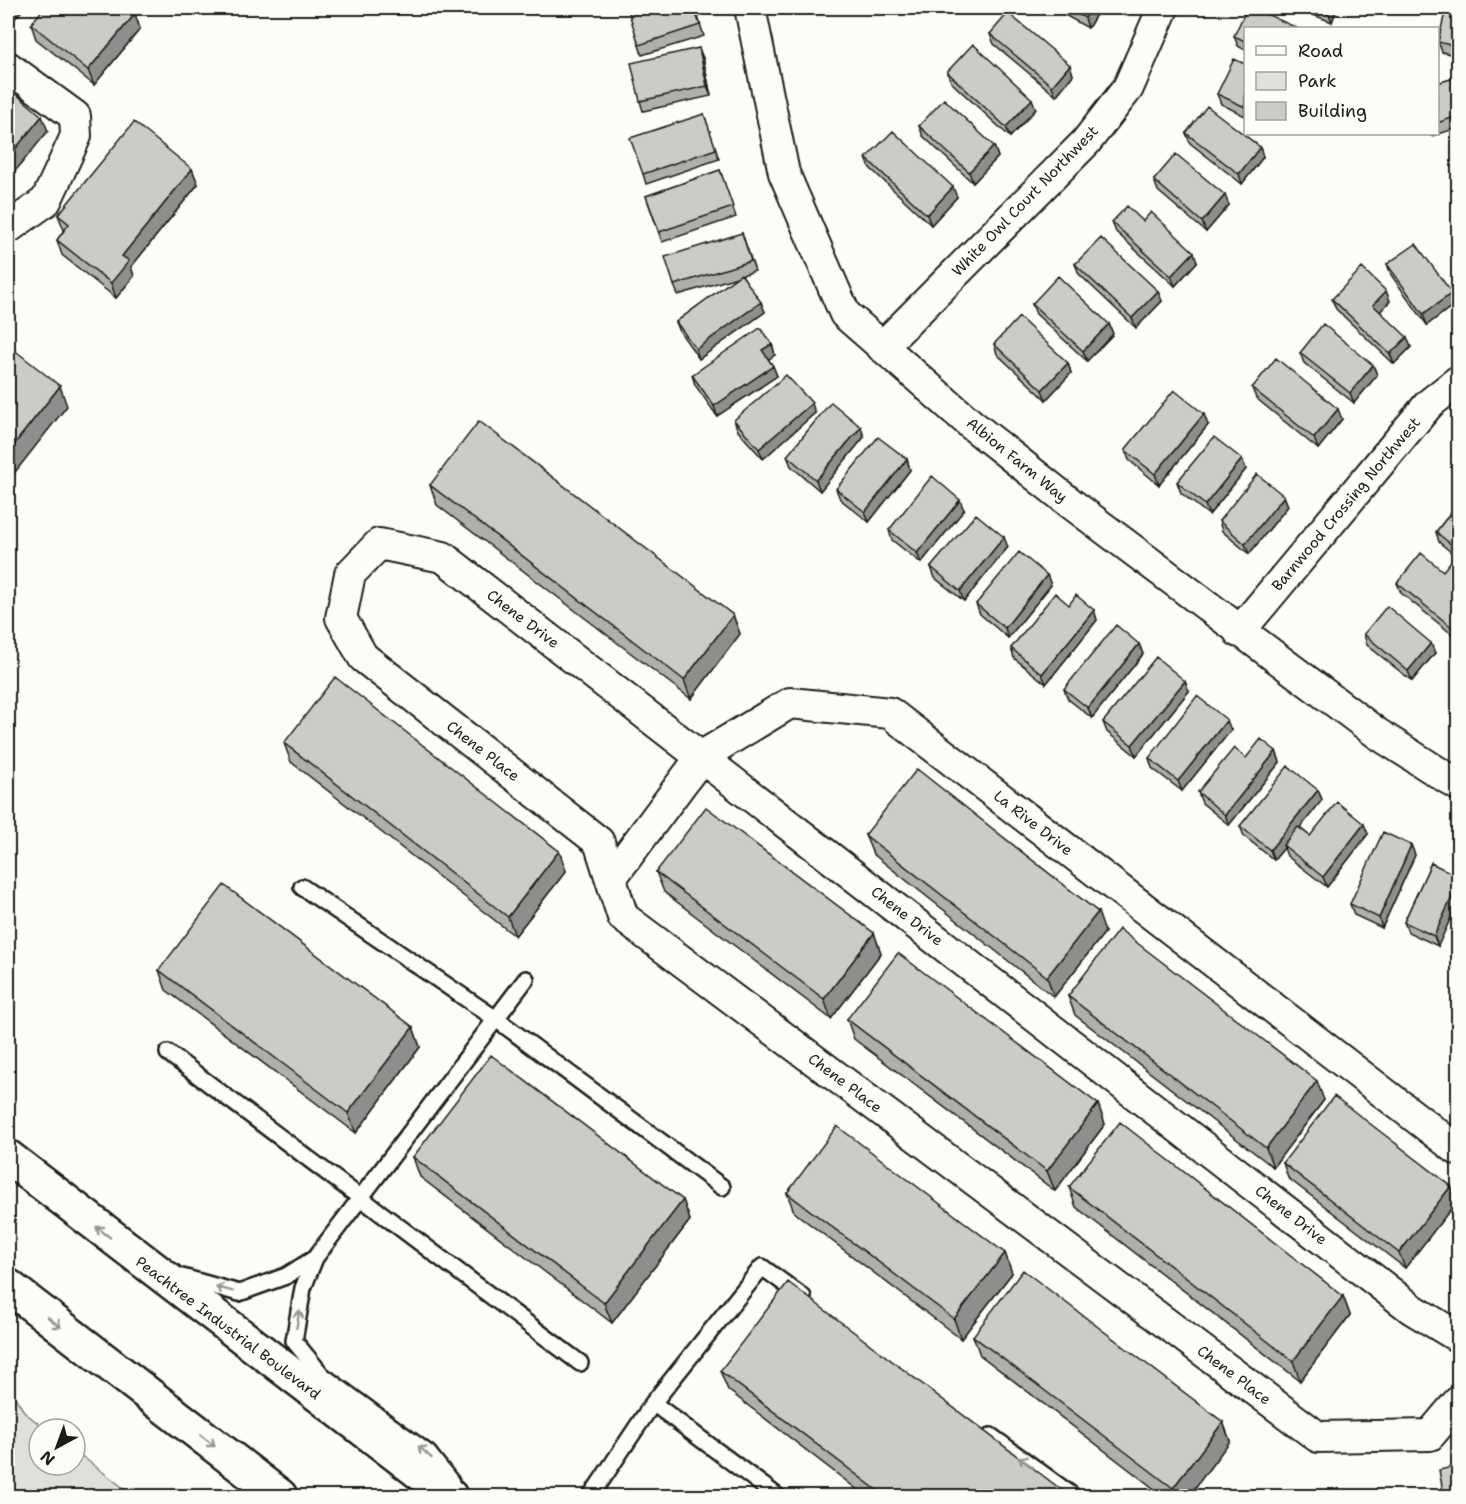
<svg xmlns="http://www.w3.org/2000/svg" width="1466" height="1504" font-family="'Shantell Sans',sans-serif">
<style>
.green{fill:#e0dfdb;stroke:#7e7e7c;stroke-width:1.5}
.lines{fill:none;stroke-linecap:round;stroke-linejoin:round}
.service-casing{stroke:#1c1c1c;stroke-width:20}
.minor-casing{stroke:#1c1c1c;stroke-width:34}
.trunk-casing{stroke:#1c1c1c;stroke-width:38}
.service{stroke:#fdfcf7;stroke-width:15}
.minor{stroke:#fdfcf7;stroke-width:30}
.trunk{stroke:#fdfcf7;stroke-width:33}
.wall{fill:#afafac;stroke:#1c1c1c;stroke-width:1.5}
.shaded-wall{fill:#8f8e8c;stroke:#1c1c1c;stroke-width:1.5}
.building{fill:#cccbc8;stroke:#1c1c1c;stroke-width:1.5}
.oneway{stroke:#989794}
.labels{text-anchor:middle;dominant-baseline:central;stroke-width:5;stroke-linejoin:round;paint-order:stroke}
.street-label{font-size:15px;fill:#1c1c1c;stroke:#fdfcf7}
</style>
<rect width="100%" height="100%" fill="#fdfcf7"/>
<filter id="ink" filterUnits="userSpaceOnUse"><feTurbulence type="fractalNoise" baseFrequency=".0167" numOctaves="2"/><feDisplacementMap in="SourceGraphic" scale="12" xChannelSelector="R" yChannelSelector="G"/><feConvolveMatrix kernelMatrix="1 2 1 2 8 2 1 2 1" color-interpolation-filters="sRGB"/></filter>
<g filter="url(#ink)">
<path class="green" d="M8,1386L25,1413L46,1429H39V1465H75V1451L134,1496H8Z"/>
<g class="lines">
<defs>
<path id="service" d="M302,887L496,1019L722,1187
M168,1053L580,1363
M182,1277L239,1293L286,1276L315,1258
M653,1403L762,1267L803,1297
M991,1436L1073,1496
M451,1482L428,1453L322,1375L294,1341L303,1288L315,1258L526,979
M591,1496L653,1403L777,1496"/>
<path id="minor" d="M750,8L784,173L845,314L972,425L1073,505L1378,734L1458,785
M8,67L75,116L76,136L46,201L8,228
M882,347L1086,142L1128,88L1163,8
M1239,632L1429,404L1458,381
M611,878L702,756L790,703L890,713L1458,1150
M1458,1337L1412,1309L443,557L379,544L350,574L341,618L363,657L599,842L623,917L1318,1437L1430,1435L1458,1402"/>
<path id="trunk" d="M8,1157L450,1496
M8,1286L280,1496"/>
</defs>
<use href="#service" class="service-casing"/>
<use href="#minor" class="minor-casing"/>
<use href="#trunk" class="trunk-casing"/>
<use href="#service" class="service"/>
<use href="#minor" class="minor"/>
<use href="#trunk" class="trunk"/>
</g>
<path class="wall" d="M8,8H24L12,22L8,18Z
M695,8L704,36L642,55L639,45Z
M1052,8H1100L1088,28Z
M1294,8H1337L1332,22Z
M1458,11V56L1442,52L1438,42Z
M135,14L140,29L94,85L36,39L31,24Z
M1245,28V50L1238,46L1234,36Z
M990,34L1070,65L1073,75L1056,96L994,44Z
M703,58L711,96L643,111L640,101Z
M1245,64V116L1221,104L1217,94Z
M947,72L1036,109L1010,137L951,82Z
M1458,77V128L1431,136L1430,134H1437V83Z
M704,114L719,159L646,184L643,174Z
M919,126L994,146L998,157L973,183L923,136Z
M1186,133L1260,147L1263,157L1242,184L1190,143Z
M866,158L957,197L931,225L870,168Z
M192,169L198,184L131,267L134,276L116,298L62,255L57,240L64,230L58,215Z
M720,170L736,217L662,242L646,196Z
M1154,180L1229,205L1206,232L1158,191Z
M1143,221L1197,262L1175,286L1116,232L1112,222Z
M742,233L755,271L742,275L765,312L699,359L680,332L676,322L737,277L678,295L674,285Z
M1075,264L1162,301L1136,328L1079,274Z
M1387,264L1452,293L1456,303L1427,325L1391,275Z
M1386,291L1390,301L1380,311L1411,347L1394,364L1336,309L1332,299Z
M1032,304L1109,324L1113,334L1087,361L1036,314Z
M772,344L775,355L768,359L773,366L777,376L717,416L695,385L692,375Z
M994,344L1068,363L1071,373L1046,400L997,354Z
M1300,353L1373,365L1377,375L1354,403L1304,363Z
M1252,388L1342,419L1318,449L1256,398Z
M815,413L763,459L738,431L734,420Z
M1208,425L1159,485L1129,460L1125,450Z
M864,437L820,491L791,466L787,456Z
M907,459L910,470L869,522L840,499L836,489Z
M1242,459L1246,469L1209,515L1181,493L1177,482Z
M430,485L733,615L740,634L691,699L437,505Z
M1284,496L1288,506L1249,554L1222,531L1219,521Z
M1458,503V558L1439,542L1436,532Z
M964,510L921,563L892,540L889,530Z
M1008,547L964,601L935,578L931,567Z
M1458,559V639L1401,593L1397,583L1443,571Z
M1047,575L1051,585L1008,638L980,614L976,604Z
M1069,605L1094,610L1097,620L1046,684L1014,658L1011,648Z
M1364,634L1435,653L1412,681L1367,645Z
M1139,644L1143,654L1092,718L1068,699L1064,689Z
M1189,691L1136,756L1107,732L1103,722Z
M1231,730L1182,791L1152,768L1149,758Z
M284,743L559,851L566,871L515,936L291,762Z
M1276,751L1280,762L1229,825L1202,803L1198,792L1246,758Z
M1318,790L1322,800L1300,828L1310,836L1368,834L1327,887L1287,856L1284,848L1274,860L1244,836L1240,826Z
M865,835L1105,932L1054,997L873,854Z
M1411,845L1415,855L1382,928L1354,915L1350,904Z
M1431,863L1438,946L1408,932L1404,922Z
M656,872L874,933L881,953L831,1019L664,892Z
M159,970L413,1027L420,1047L356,1133L166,990Z
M1068,996L1324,1100L1273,1167L1075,1015Z
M847,1019L1098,1104L1105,1124L1055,1191L854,1039Z
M413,1157L683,1200L690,1220L612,1323L420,1177Z
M1283,1163L1451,1186L1457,1201L1405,1268L1288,1178Z
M1069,1187L1343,1296L1350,1315L1300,1381L1076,1207Z
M787,1193L1005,1253L1012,1273L961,1339L794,1212Z
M973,1336L1223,1422L1230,1441L1188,1497H1165L980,1355Z
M720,1371L1071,1497H867L728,1390Z"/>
<path class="shaded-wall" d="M8,8H24L12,22Z
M1090,8H1100L1088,28L1085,18Z
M1330,8H1337L1332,22L1328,12Z
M135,14L140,29L94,85L88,70Z
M699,48L703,58L711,96L707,86Z
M1070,65L1073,75L1056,96L1052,86Z
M1032,99L1036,109L1010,137L1006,127Z
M42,116L48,131L8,180V158Z
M994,146L998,157L973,183L969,172Z
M1260,147L1263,157L1242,184L1239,174Z
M192,169L198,184L131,267L134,276L116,298L111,283L122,256Z
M953,187L957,197L931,225L927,215Z
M1225,195L1229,205L1206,232L1202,222Z
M1194,252L1197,262L1175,286L1171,276Z
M1158,291L1162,301L1136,328L1132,318Z
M1386,291L1390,301L1377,315L1373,305Z
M1452,293L1456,303L1427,325L1423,314Z
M761,302L765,312L699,359L696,349Z
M1109,324L1113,334L1087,361L1083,351Z
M1407,337L1411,347L1394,364L1390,354Z
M772,344L775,355L766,361L762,350Z
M1068,363L1071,373L1046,400L1042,390Z
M1373,365L1377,375L1354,403L1350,393Z
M773,366L777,376L717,416L714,406Z
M60,386L67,406L8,481V452Z
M812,403L815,413L763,459L759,449Z
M1338,409L1342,419L1318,449L1314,438Z
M1204,414L1208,425L1159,485L1155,474Z
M861,427L864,437L820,491L816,480Z
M907,459L910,470L869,522L865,512Z
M1242,459L1246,469L1209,515L1205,505Z
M1284,496L1288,506L1249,554L1245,544Z
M960,500L964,510L921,563L917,553Z
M1004,537L1008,547L964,601L960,591Z
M1047,575L1051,585L1008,638L1005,628Z
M1094,610L1097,620L1046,684L1042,674Z
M733,615L740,634L691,699L684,680Z
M1431,643L1435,653L1412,681L1408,671Z
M1139,644L1143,654L1092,718L1088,708Z
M1185,681L1189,691L1136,756L1132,745Z
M1227,720L1231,730L1182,791L1178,781Z
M1276,751L1280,762L1229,825L1225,815Z
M1318,790L1322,800L1285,847L1283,845L1284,848L1274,860L1270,850Z
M1364,824L1368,834L1327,887L1323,877Z
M1411,845L1415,855L1382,928L1379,918Z
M559,851L566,871L515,936L508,917Z
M1458,884V902L1438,946L1434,936Z
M1098,912L1105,932L1054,997L1047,977Z
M874,933L881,953L831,1019L824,999Z
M413,1027L420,1047L356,1133L348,1113Z
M1317,1081L1324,1100L1273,1167L1266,1148Z
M1098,1104L1105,1124L1055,1191L1047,1171Z
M1451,1186L1457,1201L1405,1268L1399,1253Z
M683,1200L690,1220L612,1323L604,1303Z
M1005,1253L1012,1273L961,1339L954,1319Z
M1343,1296L1350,1315L1300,1381L1293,1361Z
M1223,1422L1230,1441L1188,1497H1176L1173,1488Z"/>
<path class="building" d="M44,8H127L135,14L88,70L31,24Z
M645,8H694L700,25L639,45L629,13Z
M1066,8H1090L1085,18Z
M1247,8H1253L1297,28H1245V41L1234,36Z
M1316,8H1330L1328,12Z
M1446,8L1458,11V47L1438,42Z
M1008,13L1070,65L1052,86L990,34Z
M973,44L1032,99L1006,127L947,72Z
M699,48L707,86L640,101L631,63Z
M1234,59L1245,64V107L1217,94Z
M1458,77V116L1437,123V83Z
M8,87L42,116L8,158Z
M944,99L994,146L969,172L919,126Z
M1207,106L1260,147L1239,174L1186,133Z
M704,114L716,149L643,174L630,138Z
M134,122L192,169L122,256L129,261L111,283L57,240L69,224L58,215Z
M893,131L953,187L927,215L866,158Z
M1176,154L1225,195L1202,222L1154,180Z
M720,170L733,207L659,232L646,196Z
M1127,206L1143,221L1151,212L1194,252L1171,276L1112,222Z
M742,233L751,261L674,285L665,257Z
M1101,238L1158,291L1132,318L1075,264Z
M1416,244L1452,293L1423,314L1387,264Z
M1362,268L1386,291L1373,305L1407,337L1390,354L1332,299Z
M741,274L761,302L696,349L676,322Z
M1058,276L1109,324L1083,351L1032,304Z
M1019,317L1068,363L1042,390L994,344Z
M1323,324L1373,365L1350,393L1300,353Z
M760,328L772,344L762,350L773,366L714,406L692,375Z
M8,345L60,386L8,452Z
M1276,358L1338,409L1314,438L1252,388Z
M786,375L812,403L759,449L734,420Z
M1174,390L1204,414L1155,474L1125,450Z
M831,402L861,427L816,480L787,456Z
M479,421L733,615L684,680L430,485Z
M878,437L907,459L865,512L836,489Z
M1214,437L1242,459L1205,505L1177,482Z
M1257,474L1284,496L1245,544L1219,521Z
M932,476L960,500L917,553L889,530Z
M1458,503V550L1436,532Z
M976,514L1004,537L960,591L931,567Z
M1019,552L1047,575L1005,628L976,604Z
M1421,553L1443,571L1455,556L1458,559V632L1397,583Z
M1055,593L1069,605L1076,595L1094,610L1042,674L1011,648Z
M1387,606L1431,643L1408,671L1364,634Z
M1116,625L1139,644L1088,708L1064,689Z
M1156,657L1185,681L1132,745L1103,722Z
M335,677L559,851L508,917L284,743Z
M1197,696L1227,720L1178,781L1149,758Z
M1261,739L1276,751L1225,815L1198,792L1234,748L1246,758Z
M1288,766L1318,790L1270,850L1240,826Z
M917,769L1098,912L1047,977L865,835Z
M1337,802L1364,824L1323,877L1283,845L1298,827L1310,836Z
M706,807L874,933L824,999L656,872Z
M1383,832L1411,845L1379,918L1350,904Z
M1431,863L1458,876V884L1434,936L1404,922Z
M224,885L413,1027L348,1113L159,970Z
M1119,929L1317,1081L1266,1148L1068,996Z
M898,953L1098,1104L1047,1171L847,1019Z
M491,1055L683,1200L604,1303L413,1157Z
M1334,1096L1451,1186L1399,1253L1283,1163Z
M1120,1122L1343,1296L1293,1361L1069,1187Z
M837,1126L1005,1253L954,1319L787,1193Z
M1023,1270L1223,1422L1173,1488L973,1336Z
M788,1282L1071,1497H886L720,1371Z
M1458,1466V1497H1444L1439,1470Z"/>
<defs><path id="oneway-shaft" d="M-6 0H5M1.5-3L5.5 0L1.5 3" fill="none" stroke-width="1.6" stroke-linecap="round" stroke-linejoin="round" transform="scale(1.5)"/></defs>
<g class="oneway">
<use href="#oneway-shaft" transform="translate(103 1232) rotate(-142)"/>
<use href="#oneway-shaft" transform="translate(224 1289) rotate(-165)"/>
<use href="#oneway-shaft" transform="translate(298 1319) rotate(-80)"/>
<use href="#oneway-shaft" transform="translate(54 1322) rotate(38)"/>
<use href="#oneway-shaft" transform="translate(208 1441) rotate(38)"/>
<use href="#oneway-shaft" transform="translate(425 1452) rotate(-138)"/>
<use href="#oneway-shaft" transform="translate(1026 1462) rotate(-143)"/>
</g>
</g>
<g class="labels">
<g class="street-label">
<text transform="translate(1025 201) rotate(-46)">White Owl Court Northwest</text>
<text transform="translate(1017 460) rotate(39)">Albion Farm Way</text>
<text transform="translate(1346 504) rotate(-50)">Barnwood Crossing Northwest</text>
<text transform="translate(523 619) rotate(37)">Chene Drive</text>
<text transform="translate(483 751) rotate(38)">Chene Place</text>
<text transform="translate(1033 823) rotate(38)">La Rive Drive</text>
<text transform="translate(907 916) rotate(38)">Chene Drive</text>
<text transform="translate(845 1083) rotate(37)">Chene Place</text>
<text transform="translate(1291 1215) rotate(38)">Chene Drive</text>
<text transform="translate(228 1328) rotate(37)">Peachtree Industrial Boulevard</text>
<text transform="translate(1234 1375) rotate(37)">Chene Place</text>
</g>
</g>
<rect width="1466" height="1504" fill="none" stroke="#fdfcf7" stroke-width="30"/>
<rect x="15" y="15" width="1436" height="1474" fill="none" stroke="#1c1c1c" stroke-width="2" filter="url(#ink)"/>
<rect x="1244" y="27" width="195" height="108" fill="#fdfcf7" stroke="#a3a29f" stroke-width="1.5"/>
<rect x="1256" y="46" width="30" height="9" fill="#fdfcf7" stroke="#a3a29f" stroke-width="1.5"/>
<text x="1298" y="57" font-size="18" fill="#1c1c1c">Road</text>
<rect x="1256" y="72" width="30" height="18" fill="#e0dfdb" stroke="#a3a29f" stroke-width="1.5"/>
<text x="1298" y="87" font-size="18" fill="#1c1c1c">Park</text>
<rect x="1256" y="102" width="30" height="18" fill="#cccbc8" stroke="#a3a29f" stroke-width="1.5"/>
<text x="1298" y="117" font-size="18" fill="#1c1c1c">Building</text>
<g transform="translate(57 1447) rotate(221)"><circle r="28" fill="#fdfcf7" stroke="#a3a29f" stroke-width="1.5"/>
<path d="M0-4.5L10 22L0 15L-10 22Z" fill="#1c1c1c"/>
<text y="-9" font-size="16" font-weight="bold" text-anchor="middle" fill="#1c1c1c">N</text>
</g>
</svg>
